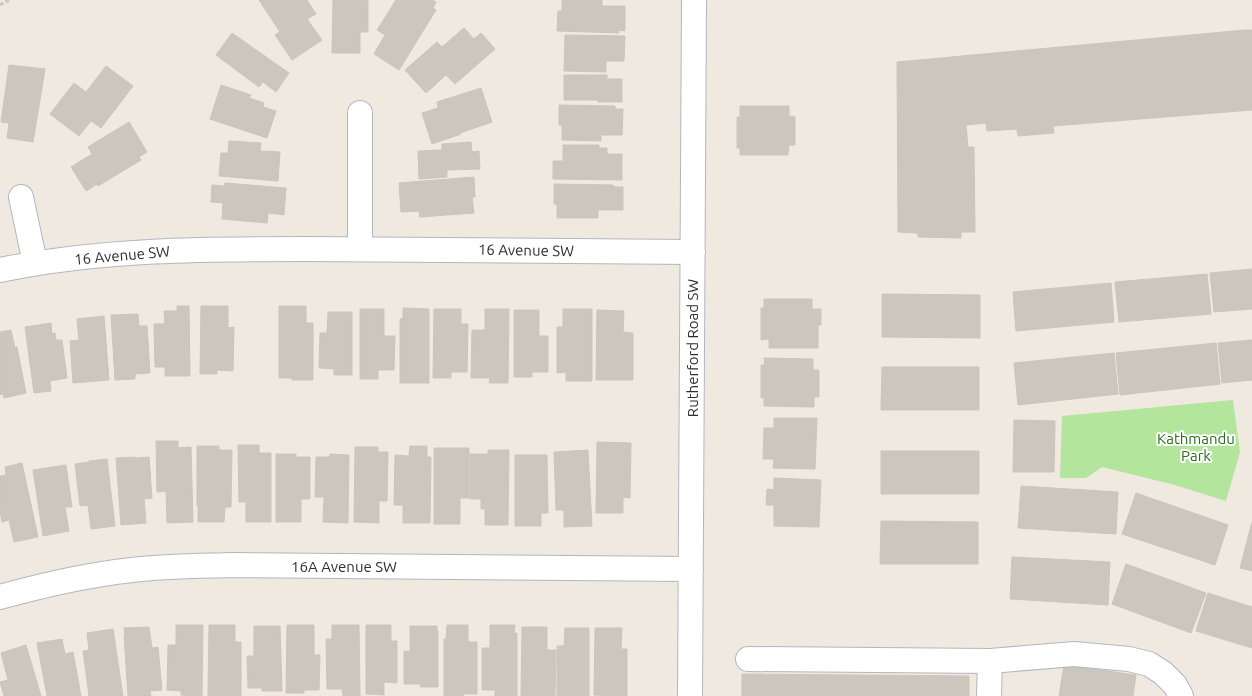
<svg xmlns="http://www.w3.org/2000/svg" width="1252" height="696" font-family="Ubuntu,sans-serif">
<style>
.green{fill:#b3e59d}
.building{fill:#cbc7be;stroke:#cbc5b9}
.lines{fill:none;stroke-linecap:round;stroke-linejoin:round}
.minor-casing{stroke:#b3b6c1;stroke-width:26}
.path{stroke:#c8c8c8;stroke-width:3;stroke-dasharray:4 2.5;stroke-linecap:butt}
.minor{stroke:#fff;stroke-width:24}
.labels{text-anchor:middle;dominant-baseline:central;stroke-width:4;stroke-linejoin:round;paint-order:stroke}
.street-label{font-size:15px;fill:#2d2d2d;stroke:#fff}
.park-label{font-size:15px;fill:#296e1a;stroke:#fff}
</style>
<rect width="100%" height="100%" fill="#efe9e0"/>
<path class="green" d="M1233,400L1240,452L1226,501L1175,485L1102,467L1086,478H1060L1062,416Z"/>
<path class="building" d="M259,0H307L316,14L307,19L322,40L292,60L275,35L280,32Z
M333,0H368V32H360V53H332Z
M396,0H432L436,2L433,8L436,10L399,70L374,54L385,35L377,30Z
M562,0H602V6H625V31L619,30V33L557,31L558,11H562Z
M464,28L474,39L481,33L495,49L455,84L446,75L426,93L405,70L437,42L442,47Z
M1245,30H1252V110L1053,126L1054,133L1018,136L1017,129L987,131L986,123L966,125L968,147H974L975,232H961V238L918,237V233L898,232L897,62Z
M232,33L289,73L276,92L263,82L259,87L216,55Z
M565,35L625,36L624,61H606V72L564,71Z
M9,65L45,69L33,142L7,138L9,123L1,122Z
M106,66L133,86L101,128L91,121L79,136L50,114L74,83L86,92Z
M564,75H607V79H622V102H598V100H564Z
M221,85L251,95L249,98L264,103L263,107L276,111L267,138L210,119Z
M481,88L492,122L460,133L461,134L432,144L422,113L438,108L437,102Z
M559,105L615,106V109H623L622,135H601V141L562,140V125H559Z
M740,106H789V116L795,117V145H789L788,155H740V148H737V117H740Z
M129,122L147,152L139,157L141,160L98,186L97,184L86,191L71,167L92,154L88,147Z
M229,141L261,143L260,151L280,152L278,181L219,176L221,153H228Z
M471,142L472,152L479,151L480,169L447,170V177L419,179L418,151L442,150V144Z
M563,145H599V148H607V154H622V180L553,179V161H563Z
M474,177L475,197H472L474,213L420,217L419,211L401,212L399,183Z
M225,183L286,188L284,215L268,213L267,223L222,219L223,203L211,202L212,185L224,186Z
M554,184L613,185L614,187H623V210H598V218H557V204H554Z
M1252,269V309L1214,312L1210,273Z
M1207,274L1211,314L1119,322L1115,282Z
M1111,283L1114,322L1016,331L1013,292Z
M882,294L980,295V338L882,337Z
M764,299H812V309H821V325H818V348H769V339L761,340V308H764Z
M177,306H189L190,376H165V367H155L154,324H165L164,311H177Z
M201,306H228V328L234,327L233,371L217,370V374H200Z
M279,306H306V323H313V380H292V378H279Z
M403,308L429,309V383H400V319L403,318Z
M360,309H384V336H395L394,370H378V379H360Z
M434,309H461V324H468L467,372H451V378H433Z
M485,309H509L508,383H489L490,378H471L472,330H485Z
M563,309H592V381H566V372L557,373V327H563Z
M514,310H539V336H548V372H532V377H514Z
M597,310L624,311L623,332L633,333V380H596Z
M328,312H352V375H334V369L319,368L320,333H327Z
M138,314L139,326H147L150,373L135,374V379L115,380L111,315Z
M104,316L109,380L73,383L70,341L79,340L77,319Z
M51,323L52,334L55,333L56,340H62L67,378L50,381L51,391L34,393L25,327Z
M11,330L15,348L17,347L26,393L4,398L3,394L0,395V332Z
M1252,340V380L1222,383L1218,343Z
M1216,343L1220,384L1120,395L1116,353Z
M1114,353L1118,394L1018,405L1014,363Z
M764,358L813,359V370H819V397H814V407L764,406V398H761V365H765Z
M882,367H979V410H881Z
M774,418H817L815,469L773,468L774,459H763L764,428H774Z
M1014,420L1055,421L1054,472H1013Z
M156,441H178V448L191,447L193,522L167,523L166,491L157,492Z
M597,442L631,443L630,498L623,497V513H596Z
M238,445H259V453H271V522H246V502H239Z
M197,446H219V450H232L231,507H225L224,522H198V506H197Z
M410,446H427V457H431L430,523H403V505H394L395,455L409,456Z
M355,447H378V452H388L387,501H379V523L354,522Z
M434,448H469V498H460V524H434Z
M488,450H509L508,525H485V509H481V499H470V454H488Z
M588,450L592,526L564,527V510H556L554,452Z
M881,451H979V494H881Z
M276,454H296V457H310V499H301V522H276Z
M330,454L349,455L348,523L323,522L324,497H315L316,457H330Z
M515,455H547L548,513H541V526H515Z
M135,457V458L149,457L152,498L144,499L146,523L121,525L116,458Z
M107,459L115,526L91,529L88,505L80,506L75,464L89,462V461Z
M22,463L38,537L14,542L9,520L2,522L0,511V476L6,475L5,467Z
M66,465L72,507H65L69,531L43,536L33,470Z
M774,478L821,480L819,527L774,526V505H766L767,489L774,490Z
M1021,486L1118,492L1116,534L1018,528Z
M1136,493L1228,525L1215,565L1122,534Z
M881,521L978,522V564H880Z
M1252,522V571L1240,568Z
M1012,557L1110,562L1108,605L1010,599Z
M1126,564L1206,593L1191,633L1112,604Z
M1208,593L1252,607V648L1196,631Z
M176,625H203L202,696L181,695V691L167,690L168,645H176Z
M209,625H235V642H241V696H208Z
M287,625H314V655H320L319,690H304V693H286Z
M332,625H359L360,696H343L342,689H327L326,639H332Z
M366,625H391V641H397V683L384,682V695L366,694Z
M447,625H468V642H477V694H463V696H444V639H446Z
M490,625H515L514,633H517V696H495V690H482V648H490Z
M254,626H280L282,691H262V688H248L247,656H254Z
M410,626H437V631H438V687H420L421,684H404V651L410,652Z
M149,627L152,648L158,647L162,690L150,691L151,696H128L124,635H125L124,628Z
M522,627H547V650H556L555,696H521Z
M565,628H589V696H557V646H564Z
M595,628H622L621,649H627V696L594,695Z
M113,629L123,696H89L83,651L89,650L87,633Z
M62,639L65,654L73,652L81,696H47L37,643Z
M26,645L41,696H4L0,682L8,680L1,653Z
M1064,665L1136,675L1133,696H1059Z
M742,674L969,676V696H742Z"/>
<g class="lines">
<defs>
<path id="minor" d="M21,197L35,263
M360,249V113
M0,270C103,249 204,249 308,249C436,249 564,252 693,252
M0,597C43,585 87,575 132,570C165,566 200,566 233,565L691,569
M748,659L990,661L989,696
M990,661L1074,654L1129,659L1149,664L1163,673L1175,685L1181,696
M690,696L694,0"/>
</defs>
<use href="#minor" class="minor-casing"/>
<path class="path" d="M0,5L9,0"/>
<use href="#minor" class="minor"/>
</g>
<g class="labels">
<g class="street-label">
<text transform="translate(526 250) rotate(1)">16 Avenue SW</text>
<text transform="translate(122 255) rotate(-5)">16 Avenue SW</text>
<text transform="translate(692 348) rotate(-90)">Rutherford Road SW</text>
<text x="344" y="566">16A Avenue SW</text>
</g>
<g class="park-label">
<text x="1196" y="438">Kathmandu<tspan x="1196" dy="17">Park</tspan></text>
</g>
</g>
</svg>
